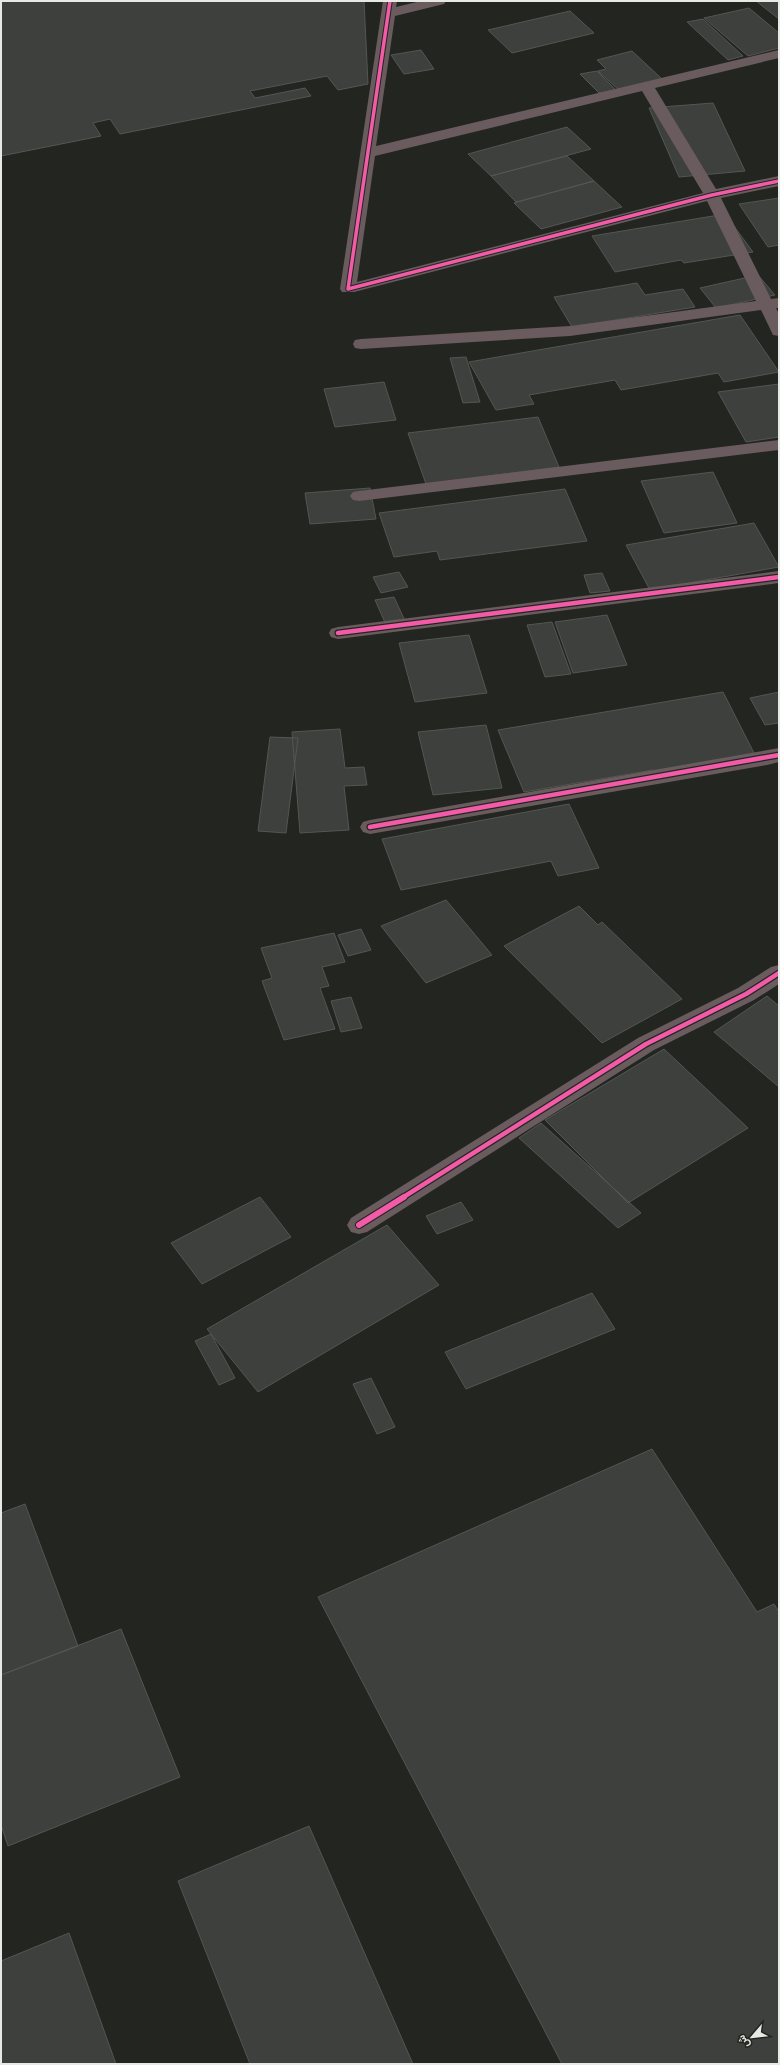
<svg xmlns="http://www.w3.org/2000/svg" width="780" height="2065" font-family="Signika,Vazirmatn,sans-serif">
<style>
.building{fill:#3e403d;stroke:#545652}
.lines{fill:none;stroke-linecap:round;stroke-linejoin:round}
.minor{fill:#6a5b5e;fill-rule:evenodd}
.cycleway-far2-casing{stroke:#222620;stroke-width:5.5}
.cycleway-far1-casing{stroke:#222620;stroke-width:7}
.cycleway-casing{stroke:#222620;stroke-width:8}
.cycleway-far2{stroke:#f35aa7;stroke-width:3.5}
.cycleway-far1{stroke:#f35aa7;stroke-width:4.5}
.cycleway{stroke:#f35aa7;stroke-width:6}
</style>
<rect width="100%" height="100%" fill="#232521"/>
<path class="building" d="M1,1H364L368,84L338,90L327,76L250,91L255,98L305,88L311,96L120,134L110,119L93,123L101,136L1,156Z
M756,1H779V19Z
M749,8L779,33V48L748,56L704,18Z
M570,11L594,33L512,53L488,30Z
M703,19L743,56L728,60L687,22Z
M421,50L434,69L404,74L391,55Z
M632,51L662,79L619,90L598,71L606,69L597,60Z
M597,71L616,90L599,93L580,74Z
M713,103L745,171L679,177L649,108Z
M567,127L591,149L491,176L468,154Z
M567,156L594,181L516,202L491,176Z
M594,181L622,207L541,229L514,203Z
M779,198V245L768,247L739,204Z
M725,214L753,252L684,263L681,260L615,272L592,236Z
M758,275L775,295L716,308L700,288Z
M637,283L645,295L683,289L695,307L572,327L554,297Z
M740,315L779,372L724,382L718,373L621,390L615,380L529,395L534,404L496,410L469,362Z
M466,357L480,402L463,403L450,358Z
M384,382L396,420L335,427L324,389Z
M779,384V437L746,442L718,392Z
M538,417L559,467L426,484L408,433Z
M713,472L737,523L664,533L641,481Z
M370,488L376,519L310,524L305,493Z
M565,489L587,541L440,560L437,551L394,557L379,513Z
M754,523L779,567L650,590L626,545Z
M399,572L408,587L381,593L373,577Z
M602,573L610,591L590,593L584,575Z
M394,597L406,623L387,627L375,600Z
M607,615L627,665L573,673L555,622Z
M552,622L571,674L545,677L527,625Z
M469,635L487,693L415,702L399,643Z
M723,692L755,755L655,772L653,770L524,792L498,730Z
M779,692V723L765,725L750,698Z
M486,725L502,788L433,795L418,732Z
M340,729L345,768L364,767L367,785L344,786L349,830L300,833L292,732Z
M270,737L298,738L286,833L258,831Z
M569,804L599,868L558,876L551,861L401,890L382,839Z
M446,900L492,955L426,983L381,926Z
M579,906L598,925L602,922L682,999L602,1043L504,946Z
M361,929L371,950L348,956L338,935Z
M334,933L345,962L322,967L329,986L320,988L335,1029L284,1040L262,981L272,978L261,948Z
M767,996L779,1006V1087L714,1032Z
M351,997L362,1028L341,1032L331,1001Z
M664,1049L748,1128L628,1203L545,1120Z
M541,1123L641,1213L618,1228L519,1138Z
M260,1197L291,1237L202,1284L171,1243Z
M461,1202L473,1220L437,1234L426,1216Z
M387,1225L439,1285L258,1392L207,1329Z
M592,1293L615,1329L466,1389L445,1352Z
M211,1334L235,1378L219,1385L195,1341Z
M371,1378L395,1427L377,1434L353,1384Z
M652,1449L757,1612L774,1604L779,1612V2064H562L318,1597Z
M25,1504L78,1646L1,1675V1513Z
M121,1629L180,1777L8,1846L1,1825V1675Z
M309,1826L413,2064H250L178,1881Z
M69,1933L116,2064H1V1961Z"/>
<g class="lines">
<path class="minor" d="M383,1H397L396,7L421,1H446L444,4L395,16L376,146L779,50V58L655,88L716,189L779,176V186L721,198L771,299L779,298V308H776L779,314V336L773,335L761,310L570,336L361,349L355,348L353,344L355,340L361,339L570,326L756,301L707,201L354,292H342L340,289ZM642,91L703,193L357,282L375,156Z
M779,440V450L359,501L353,500L350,496L353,492L359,491Z
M779,571V583L338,639L331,637L329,633L331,629L338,627Z
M779,748V762L767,765L370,834L363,832L360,827L363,822L370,820Z
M779,965V984L754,1000L654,1050L367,1232L359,1234L351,1232L347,1225L351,1218L638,1038L738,988L771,967Z"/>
<defs>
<path id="cycleway-far2" d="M390,1L348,289L712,195L779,181"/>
<path id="cycleway-far1" d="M338,633L779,577
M370,827L779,755
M402,1198L646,1044L746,994L779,973"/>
<path id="cycleway" d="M359,1225L404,1197"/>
</defs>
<use href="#cycleway-far2" class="cycleway-far2-casing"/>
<use href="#cycleway-far1" class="cycleway-far1-casing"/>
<use href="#cycleway" class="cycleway-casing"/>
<use href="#cycleway-far2" class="cycleway-far2"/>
<use href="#cycleway-far1" class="cycleway-far1"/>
<use href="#cycleway" class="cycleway"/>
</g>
<rect width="780" height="2065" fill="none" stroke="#e7e9e5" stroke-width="4"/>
<g transform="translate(752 2037) rotate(242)" stroke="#222620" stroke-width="3" paint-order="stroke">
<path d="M0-3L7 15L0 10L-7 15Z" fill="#e7e9e5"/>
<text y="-6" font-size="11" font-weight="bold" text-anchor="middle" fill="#e7e9e5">ش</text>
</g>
</svg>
